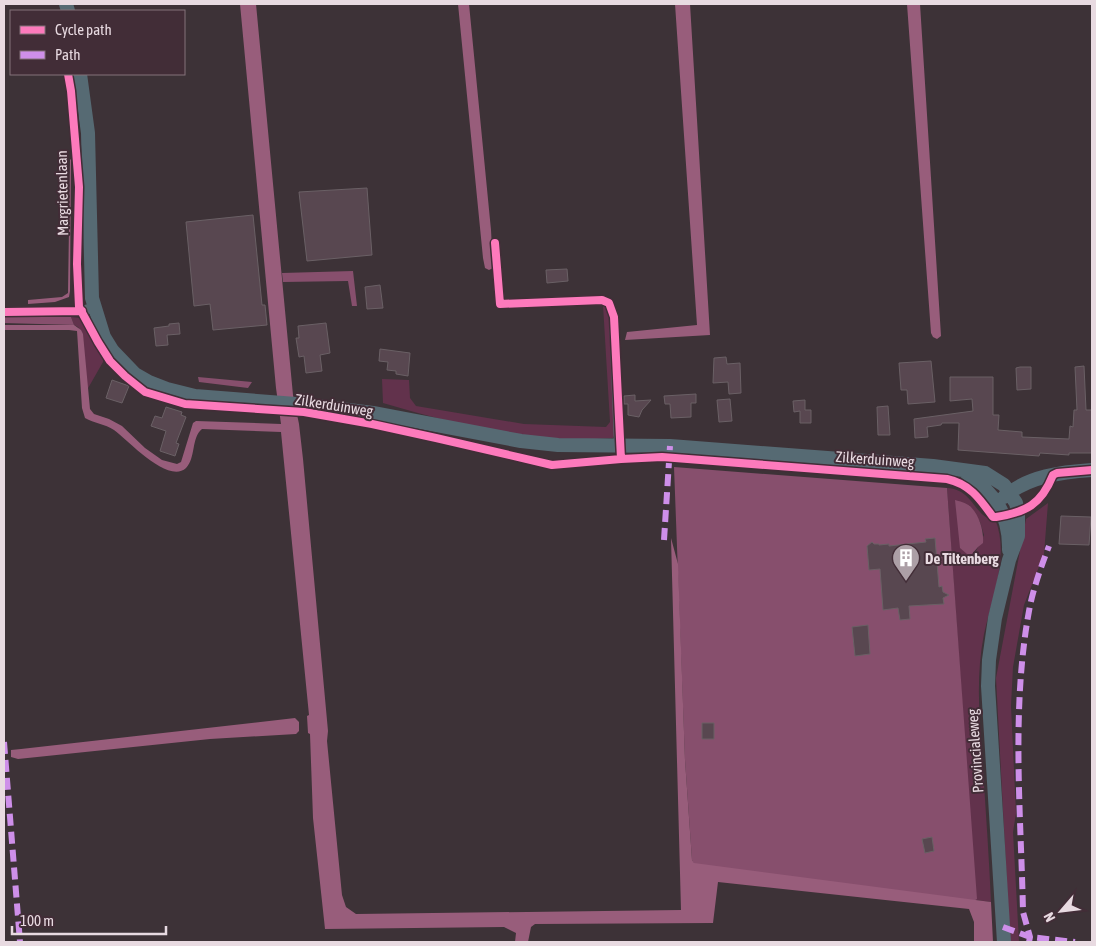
<svg xmlns="http://www.w3.org/2000/svg" width="1096" height="946" font-family="'Asap Condensed',sans-serif">
<style>
.green{fill:#62324c;fill-rule:evenodd}
.forest{fill:#874f6d}
.water{fill:#985d7b}
.building{fill:#584750;stroke:#6a6065}
.lines{fill:none;stroke-linecap:round;stroke-linejoin:round}
.street{stroke:#5c6970;stroke-width:10}
.secondary{stroke:#566a73;stroke-width:14}
.quiet{stroke:#ce8fe9;stroke-width:6;stroke-dasharray:12 6;stroke-linecap:butt}
.cycleway-casing{stroke:#422d37;stroke-width:11}
.cycleway{stroke:#fd7abc;stroke-width:8}
.labels{text-anchor:middle;dominant-baseline:central;stroke-width:4;stroke-linejoin:round;paint-order:stroke}
.street-label{font-size:15px;fill:#e8dae1;stroke:#422d37}
.poi-label{font-size:15px;font-weight:bold;fill:#e8dae1;stroke:#422d37;text-anchor:start}
</style>
<rect width="100%" height="100%" fill="#3d3237"/>
<path class="green" d="M603,305L610,311L616,431L613,438C593,439 572,441 552,439C494,434 438,419 383,403L382,379L409,380L410,398L416,406L524,424L606,427L610,422Z
M71,317L80,318L86,324L104,357L103,362L87,390L82,333L78,327L74,325Z
M947,488C974,489 976,521 995,519C1010,555 992,598 984,634C975,680 980,724 983,770C986,814 989,858 991,902L976,900ZM969,505L980,522L984,535L976,551L967,554Z
M1048,503L1044,554L1024,605L1013,667L1011,706L1016,813L1013,832L1019,942H1010L996,678L1026,519Z"/>
<path class="forest" d="M353,271L357,306H352L348,281L283,282L282,273Z
M4,317H71L74,325L4,323Z
M198,377L252,382L248,388L199,382Z
M674,467L947,488L977,899L974,901L694,864L692,860L685,760Z
M955,500C959,501 966,503 970,506C979,515 984,530 983,543L978,547L972,554H967L960,548Z"/>
<path class="water" d="M240,4H256L293,395L299,424L303,459L328,731L327,741L342,895L346,907L356,914L681,910L671,538L678,564L685,760L692,860L694,863L991,902L993,942H974V922L969,909L718,882L713,923L535,924L531,927L528,942H515L516,933L504,927L325,929L313,818L310,734L308,733L307,716L309,715L281,432L202,429C191,438 196,458 186,468C168,485 127,439 114,430C105,424 94,423 85,418L82,408L77,331L69,330H4V325H74L81,330L83,334L90,409L94,414L109,419L122,426L145,448L162,460L177,464L181,462L193,423L196,421L281,424L276,388Z
M458,4H469L491,230L493,268L489,270L485,268L483,258Z
M675,4H690L710,335L625,340L627,332L697,325Z
M907,4H920L941,336L937,339L933,337L931,333Z
M71,159L70,291L69,297L55,302L28,304V300L62,297L68,293L70,160Z
M295,718L299,722V731L296,734L210,739L18,759L11,757V750L21,749Z"/>
<path class="building" d="M367,188L372,255L307,261L299,192Z
M253,215L262,305H265L267,325L213,330L210,304L194,306L186,222Z
M567,269L568,281L547,283L546,270Z
M380,285L383,308L367,309L365,287Z
M179,323L180,334L167,335L168,345L156,346L154,328L169,326V324Z
M326,323L330,353L320,355L322,371L306,373L304,356L299,357L296,338H299L298,326Z
M380,349L410,353L408,376L396,374V371L387,370L388,362L379,361Z
M726,357L727,364L740,363L741,393L729,394L728,382L713,383L714,358Z
M931,361L935,402L908,404L907,390H901L899,363Z
M1084,366L1086,410H1092V453H1069V455L1040,453L1039,456L958,450L959,423H942L941,425L927,427L928,437L915,438L914,419L973,411L972,399L950,401V377H993V415H999L998,430L1022,432V437L1069,439L1070,426L1073,427L1074,410H1077L1075,367Z
M1020,367H1031V389L1017,390L1016,368Z
M112,380L129,386L122,403L106,398Z
M696,394V403H691V417L671,418L670,404H665L664,396Z
M635,395V401L651,400L642,410L639,417L628,415V404H624V396Z
M730,399L732,421L719,422L717,400Z
M805,400V410H811V423H800V411L794,412L793,401Z
M888,406L890,435H878L877,407Z
M166,407L182,412L181,415L186,417L176,443L179,444L175,456L160,451L166,431L151,426L155,416L162,418Z
M1061,516L1091,517L1089,545L1059,544Z
M935,538L939,587L942,586L943,592L949,595L943,598L944,604L909,606L910,619L900,620L898,608L883,610L880,569L869,570L867,546L872,542L874,544H879V545L889,544V546L926,542L925,539Z
M868,625L870,654L855,656L852,627Z
M702,723H714V739H702Z
M932,837L934,851L925,853L922,839Z"/>
<g class="lines">
<path class="street" d="M495,243L500,304L602,300L609,303L614,317L619,446
M4,312L82,311L95,307"/>
<path class="secondary" d="M66,4L68,11
M80,74L88,133L92,298L104,337L112,350L135,374L149,382L167,389L195,396L309,405L373,413L521,441L558,445L670,446L933,466L985,473L1004,485L1016,503L1018,512V536L1009,560L995,618L989,660L988,686L1004,942
M964,471C993,493 1010,512 1009,550
M1004,497C1028,476 1062,472 1092,470"/>
<path class="quiet" d="M664,540L670,446
M4,742L20,942
M1003,927L1030,937L1075,942
M1029,942L1030,937L1023,912C1021,813 1011,710 1029,611C1033,589 1041,567 1049,546"/>
<defs>
<path id="cycleway" d="M68,74L71,91L79,187L77,264L79,307L98,342L110,361L125,376L145,392L185,404L304,412L372,424L436,438L552,465L621,459L662,457L947,479C970,484 980,499 993,517H996C1026,512 1041,505 1053,475L1057,473L1092,470
M495,243L500,304L602,300L609,303L614,317L621,459
M4,312L82,311"/>
</defs>
<use href="#cycleway" class="cycleway-casing"/>
<use href="#cycleway" class="cycleway"/>
</g>
<defs>
<symbol id="building-pin" viewBox="-11 -11 22 30"><path d="M0 17L-7.5 6A9.5 9.5 0 1 1 7.5 6Z" fill="#ac9fa6" stroke="#422d37"/><path d="M-4-6H4V6H1V3H-1V6H-4ZM-2.5-4.3h1.7v1.8h-1.7ZM.8-4.3h1.7v1.8H.8ZM-2.5-1h1.7V.8h-1.7ZM.8-1h1.7V.8H.8Z" fill="#fff"/></symbol>
</defs>
<g fill-rule="evenodd">
<use href="#building-pin" x="890" y="542" width="32" height="43"/>
</g>
<g class="labels">
<g class="street-label">
<text transform="translate(62 193) rotate(-91)">Margrietenlaan</text>
<text transform="translate(334 405) rotate(9)">Zilkerduinweg</text>
<text transform="translate(875 459) rotate(4)">Zilkerduinweg</text>
<text transform="translate(975 751) rotate(-94)">Provincialeweg</text>
</g>
<g class="poi-label">
<text x="925" y="558">De Tiltenberg</text>
</g>
</g>
<rect width="1096" height="946" fill="none" stroke="#e8dae1" stroke-width="10"/>
<rect x="10" y="10" width="175" height="65" fill="#422d37" stroke="#84727b"/>
<rect x="20" y="26" width="25" height="8" fill="#fd7abc" stroke="#84727b"/>
<text x="55" y="35" font-size="15" fill="#e8dae1">Cycle path</text>
<rect x="20" y="51" width="25" height="8" fill="#ce8fe9" stroke="#84727b"/>
<text x="55" y="60" font-size="15" fill="#e8dae1">Path</text>
<g transform="translate(1061 911) rotate(242)" stroke="#422d37" stroke-width="4" paint-order="stroke">
<path d="M0-4L9 19L0 12L-9 19Z" fill="#e8dae1"/>
<text y="-8" font-size="14" font-weight="bold" text-anchor="middle" fill="#e8dae1">N</text>
</g>
<path d="M12 926v8h154v-8" fill="none" stroke="#e8dae1" stroke-width="2.5"/>
<text x="20" y="926" font-size="15" fill="#e8dae1" stroke="#422d37" stroke-width="4" paint-order="stroke">100 m</text>
</svg>
